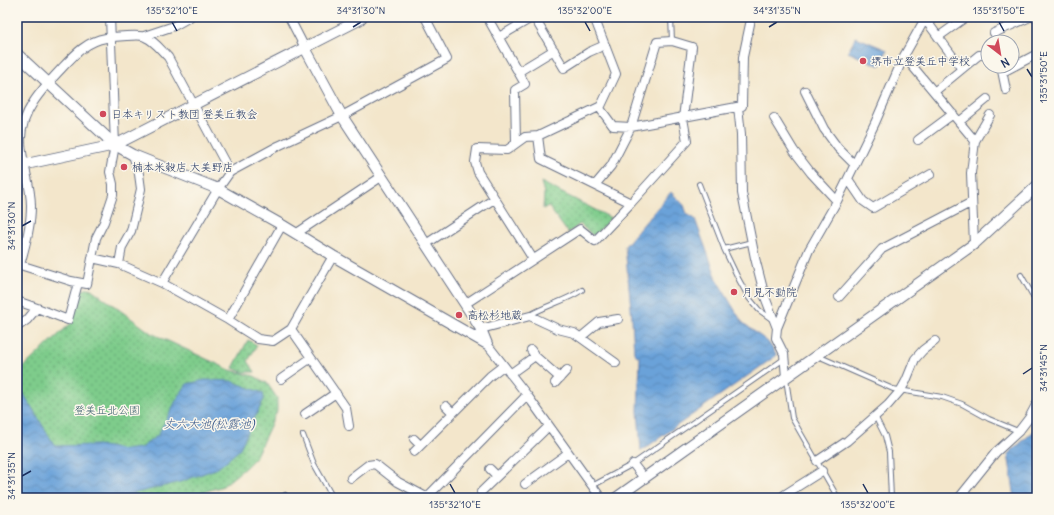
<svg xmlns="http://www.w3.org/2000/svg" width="1054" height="515" font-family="Delius,'Klee One',sans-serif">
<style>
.park{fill:url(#park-dots);stroke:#4c7e74}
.water{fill:url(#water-waves);stroke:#42689c}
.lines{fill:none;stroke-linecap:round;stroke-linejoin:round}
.service-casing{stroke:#676f84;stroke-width:6}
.minor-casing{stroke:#676f84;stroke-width:10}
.tertiary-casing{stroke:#676f84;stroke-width:12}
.service{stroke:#fff;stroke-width:4}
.minor{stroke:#fff;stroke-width:8}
.tertiary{stroke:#fff;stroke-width:10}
.ticks{fill:none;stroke:#1b2f5e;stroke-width:1.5}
.poi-dot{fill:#d1495b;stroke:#fbf7ec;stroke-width:1.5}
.labels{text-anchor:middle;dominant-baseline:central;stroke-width:3;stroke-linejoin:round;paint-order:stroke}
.poi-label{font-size:11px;fill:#1b2f5e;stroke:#fbf7ec;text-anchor:start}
.park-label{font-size:11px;fill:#395e6c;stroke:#fbf7ec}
.water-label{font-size:12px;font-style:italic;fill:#375789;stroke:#fbf7ec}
.neatline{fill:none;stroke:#1b2f5e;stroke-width:1.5}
.ticks-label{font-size:10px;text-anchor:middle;fill:#1b2f5e}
</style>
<defs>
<pattern id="park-dots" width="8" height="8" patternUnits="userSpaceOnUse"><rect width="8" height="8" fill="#7ecc8b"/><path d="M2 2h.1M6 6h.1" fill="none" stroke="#66a675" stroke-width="1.8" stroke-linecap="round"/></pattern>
<pattern id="water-waves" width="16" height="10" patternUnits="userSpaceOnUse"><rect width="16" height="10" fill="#6aa2d9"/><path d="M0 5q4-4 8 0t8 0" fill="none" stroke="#5684b3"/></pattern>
</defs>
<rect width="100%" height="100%" fill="#fbf7ec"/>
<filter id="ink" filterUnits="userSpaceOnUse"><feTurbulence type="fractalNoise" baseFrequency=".025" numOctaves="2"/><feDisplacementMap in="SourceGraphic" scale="8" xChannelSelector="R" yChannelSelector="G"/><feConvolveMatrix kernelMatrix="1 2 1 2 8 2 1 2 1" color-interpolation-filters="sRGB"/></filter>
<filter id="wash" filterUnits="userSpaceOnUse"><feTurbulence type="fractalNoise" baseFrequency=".012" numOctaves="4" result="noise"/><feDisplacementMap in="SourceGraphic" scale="16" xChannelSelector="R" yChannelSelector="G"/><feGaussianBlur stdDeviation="0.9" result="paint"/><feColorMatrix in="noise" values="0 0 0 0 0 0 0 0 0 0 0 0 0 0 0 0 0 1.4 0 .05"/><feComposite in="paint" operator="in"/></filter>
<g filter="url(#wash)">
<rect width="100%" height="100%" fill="#f3e6cb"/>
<path class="park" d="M541,182L611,218L595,235H592L580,224L568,233L548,206L543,209L544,193Z
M90,288L151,333L230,370L254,376L267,383L277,398V411L255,458L245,468L223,486L185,498H17V373L71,323L78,291Z
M248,340L257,345L248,361L255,372H242L233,368Z"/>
<path class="water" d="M856,37L887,50L880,66L848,52Z
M671,192L684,205L687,214L695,219L718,282L742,322L768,342L777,355L641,451L638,411L640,358L634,353L632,319L625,246Z
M205,380L231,381L263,393L264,399L239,450L218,468L180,482L115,498H17V383L55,446L98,445L123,450L141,448L158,435L177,399L187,384Z
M1034,431L1037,433V498H1015L1008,454Z"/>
</g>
<g filter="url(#ink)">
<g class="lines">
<defs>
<path id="service" d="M671,17L672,41
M699,184L725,251L739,280L749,298L759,310L773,320
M724,249L752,242
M1021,275L1037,303
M530,315C547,305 566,301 582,290
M818,356L893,389L942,397L962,404L989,419L1018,431
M786,379L792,418L838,498
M875,416L885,436L889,452L891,498
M303,435L314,464L333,498
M592,486L633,464L784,359
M285,495L287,498"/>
<path id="minor" d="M289,17L305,48
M487,17L525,84L515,90L516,143
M534,17L564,68L589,52L605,45
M925,19L962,69
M994,33L1030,17
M144,36L174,26L190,17
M499,37L533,17
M938,37L966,17
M904,56L975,141L971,173L974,244
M1001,66L1006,90
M518,72L554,50
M1003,72L1037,54
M805,91L824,129L838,148L855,165
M934,92L979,55H988
M599,107L613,126L631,127L742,106L743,57L750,24
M738,107L741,134L742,193L755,258L765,297L777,328
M774,118L794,151L811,173L837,201
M959,122L987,99
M538,136L541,159L631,203
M918,140L953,114
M975,141L990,115
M848,179L863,201L873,208L931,174
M297,233L381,177
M426,244L494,199
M92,258L119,264L162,283L228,320L258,339L273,341L291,329L333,256
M533,259L478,172L475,162L477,149L507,150L525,137L538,136L601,106L616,74L594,17
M17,264L71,281L87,284L96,238L104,222L113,195V184L110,172L115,145L110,17
M119,264L122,247L131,231L141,189L139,174L133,155
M20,265C25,246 31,227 31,206C31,184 22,164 21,143C19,113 43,88 62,68C75,54 87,41 106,38C113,37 141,34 145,37C155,41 161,50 168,57L230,172
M162,283L218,189L230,172L278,146L342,116L447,59L425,17
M839,297L882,249L972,202
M17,301L37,308
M465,304L580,229L595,241L631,203L687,141L683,118L692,47L672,41L657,42L631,127L611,166L595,185
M228,320L282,225
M17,327L27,320L37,308L68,320L78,283
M291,329L346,408L349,426
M481,329L530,316L558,329L574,333L616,363
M581,337L599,322L618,319
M487,344L527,395L601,498
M531,350L535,356L560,378
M510,374L535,356
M786,377L784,354L776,338L777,328L809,250L837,201L875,123L904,56L926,17
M281,379L311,358
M555,383L567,370
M446,406L453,413
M305,414L336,393
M414,439L420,445
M414,452L490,376L503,366
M817,461L847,441L888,405L901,390L906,381L915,359L923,350L935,341
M633,464L644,478
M490,469L497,476
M351,478L368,465L375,464L398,482L428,498
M525,484L568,453
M481,492L549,426
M427,497L527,395
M783,498L784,495L822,471
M959,498L996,452L1019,431L1029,418L1037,403"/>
<path id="tertiary" d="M305,48L342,116L465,304L481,329L487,344
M17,54L115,145L133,155L218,189L282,225L333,256L487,344
M17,166L115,145L359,20L362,17
M616,498L974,244L1037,186"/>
</defs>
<use href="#service" class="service-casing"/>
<use href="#minor" class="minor-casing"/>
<use href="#tertiary" class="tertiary-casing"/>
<use href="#service" class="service"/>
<use href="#minor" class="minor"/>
<use href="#tertiary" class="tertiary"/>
</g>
</g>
<path class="ticks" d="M172,22L177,31M585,22L590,31M999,22L1004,31M353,27L361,22M769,27L777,22M1027,69L1032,77M22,226L31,221M1023,374L1032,368M22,476L31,471M450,484L455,493M863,484L868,493"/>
<g class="poi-dot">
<circle cx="863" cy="61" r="4"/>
<circle cx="103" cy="114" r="4"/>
<circle cx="124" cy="167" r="4"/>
<circle cx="734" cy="292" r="4"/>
<circle cx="459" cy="315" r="4"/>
</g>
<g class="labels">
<g class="poi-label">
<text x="871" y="61">堺市立登美丘中学校</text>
<text x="111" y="114">日本キリスト教団 登美丘教会</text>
<text x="132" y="167">楠本米穀店 大美野店</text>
<text x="742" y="292">月見不動院</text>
<text x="467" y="315">高松杉地蔵</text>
</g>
<g class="park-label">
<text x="107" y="410">登美丘北公園</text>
</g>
<g class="water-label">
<text x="209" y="423">丈六大池(松露池)</text>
</g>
</g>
<rect width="1054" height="515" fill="none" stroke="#fbf7ec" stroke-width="44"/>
<g transform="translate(1000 54) rotate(149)"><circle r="19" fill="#fbf7ec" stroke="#a1a7b3"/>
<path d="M0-3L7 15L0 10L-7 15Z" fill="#d1495b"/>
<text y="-6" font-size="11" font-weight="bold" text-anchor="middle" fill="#1b2f5e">N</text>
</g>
<rect x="22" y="22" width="1010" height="471" class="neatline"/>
<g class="ticks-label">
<text x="172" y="14">135°32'10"E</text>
<text x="361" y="14">34°31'30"N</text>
<text x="585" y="14">135°32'00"E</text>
<text x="777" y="14">34°31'35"N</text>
<text x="999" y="14">135°31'50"E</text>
<text transform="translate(1043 77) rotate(-90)" y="4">135°31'50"E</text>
<text transform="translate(11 226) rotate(-90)" y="4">34°31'30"N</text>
<text transform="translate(1043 368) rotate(-90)" y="4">34°31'45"N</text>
<text transform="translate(11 476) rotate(-90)" y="4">34°31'35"N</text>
<text x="455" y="508">135°32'10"E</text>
<text x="868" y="508">135°32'00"E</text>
</g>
</svg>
